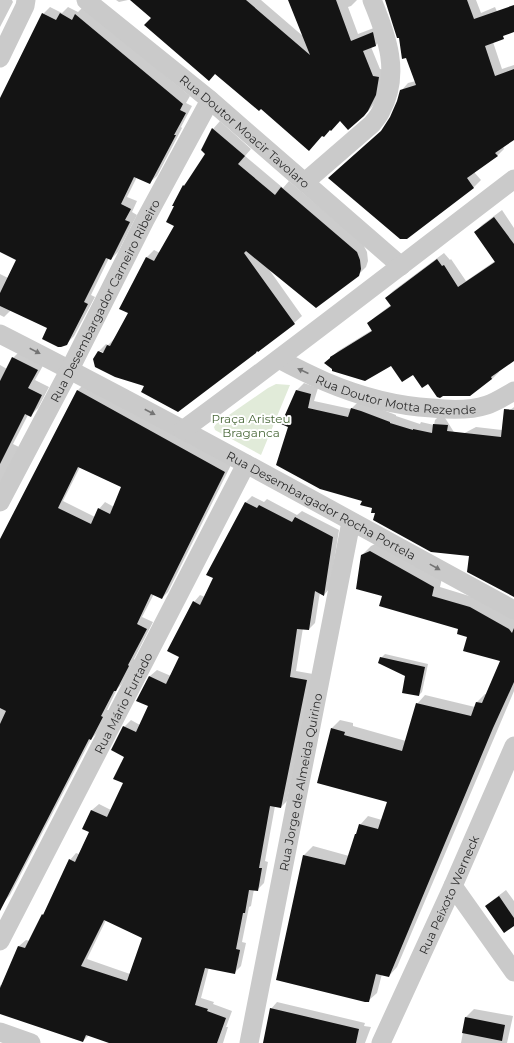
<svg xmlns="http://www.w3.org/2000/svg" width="514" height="1043" font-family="Montserrat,sans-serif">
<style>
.green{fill:#e1ebd9}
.shadow{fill:#0003;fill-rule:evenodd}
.building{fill:#141414;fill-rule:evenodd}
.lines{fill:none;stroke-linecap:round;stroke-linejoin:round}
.minor{stroke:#cacaca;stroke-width:19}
.oneway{fill:#747474}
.labels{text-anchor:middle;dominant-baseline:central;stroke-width:4;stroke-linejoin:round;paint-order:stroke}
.street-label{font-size:12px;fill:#2d2d2d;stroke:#fff}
.park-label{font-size:12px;fill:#4a693a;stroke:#fff}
</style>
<rect width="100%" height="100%" fill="#fff"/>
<path class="green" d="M276,384L290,385L261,455L215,430L214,427L216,424L268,388Z"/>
<path class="shadow" d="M0,0H12L13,2L0,27Z
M116,0H128L119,2Z
M131,0H261L304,37L293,0H357L351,6L348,7L358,34L379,26L383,38L376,45L371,47L380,69L386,70L377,100L371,108L363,116L341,119L262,108L215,73Z
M386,0H476L481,13L495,7L506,32L493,42L502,69L514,65V137L503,146L504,149L497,156L474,172L481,180L474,187L407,238L336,171L383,129L391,118L401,91L408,83L416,81Z
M50,7L62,13L68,7L78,12L83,7L190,96L186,103L192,106L181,127L182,128L157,176L149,183L137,177L127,197L137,201L132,212L137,215L118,252L111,259L109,258L91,295L95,297L74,336L66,344L49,327L11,310L4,317L0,315V274L8,278L18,260L0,250V100L43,14Z
M220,121L251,149L245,156L283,188L289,181L363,244L367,252L368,261L366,267L358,275L268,268L302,316L294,323L258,351L145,386L94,359L99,351L106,344L108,345L115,338L130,313L121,308L147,257L154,250L160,253L175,226L183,186L189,180L207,153L213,129ZM100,351L108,354L100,353Z
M502,210L514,228V360L498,371L499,372L492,379L428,382L413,373L391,364L326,363L338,351L372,330L368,324L375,317L391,305L386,298L393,291L444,253L450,260L451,259L466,281L495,261L475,232L482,225Z
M21,350L45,362L35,380L49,387L38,408L30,416L28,415L13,444L19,447L0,483V365L7,369L13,358Z
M304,383L318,388L314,401L351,409L358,402L368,404L396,415V416L420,424L421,422L434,425L435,420L442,413L457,437L476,427L502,430L504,415L514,407V596L470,555L376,512L374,507L363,500L289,427L283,424L297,390Z
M84,384L231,465L168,592L162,598L154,594L142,617L153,622L134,659L135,660L122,684L117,689L107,710H109L97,733L91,739L10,895L4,902L0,900V542L77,391ZM80,467L122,487L114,507L105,502L99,509L95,517L63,501Z
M252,496L264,502L267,499L297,515L302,511L339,530L330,588L324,595L320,592L315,623L309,629L303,628L296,671L313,674L287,801L281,807L275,806L265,861L268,862L264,883L257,890L254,889L251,906L249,907L242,942L246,943L241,966L234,973L209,967L201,998L214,1002L213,1004L232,1011L226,1027H228L223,1043H111L89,1035L83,1041L0,1013V985L2,986L19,946L26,940L30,941L43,915L45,913L70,860L76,853L79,854L90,831L84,828L92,810L99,804L111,810L125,783L124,727L131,720L140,725L150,706L138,700L150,676L157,670L171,676L180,657L194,602L200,595L205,597L246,502ZM106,920L143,938L130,974L87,959Z
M379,542L442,578L440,587L479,599L514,618V691L397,967L389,976L382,974L377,993L368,1001L277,979L304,855L313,846L349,856L360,825L368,816L382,820L388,801L332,728L340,720L353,723V726L406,741L417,704L425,695L475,707L477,702L485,694H487L501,661L469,636L460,629L383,596L362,555L371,546Z
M385,654L428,664L422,692L419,695L406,675L381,658Z
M506,890L514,901V925L486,907L493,900Z
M277,1002L365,1023L364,1026L371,1027L365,1043H264L271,1009Z
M474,1009L513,1016L507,1043H461L466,1017Z"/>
<path class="building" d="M130,0H246L310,55L288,0H336L351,41L373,32L376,46L363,51L373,76L379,77L376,95L368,111L364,116L348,130L340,121L331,131L330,130L324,137L322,136L309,151L261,109L259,111L215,74L209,81L144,25L151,18Z
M385,0H467L474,19L514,5V32L503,36L504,39L485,46L495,76L514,69V140L495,153L498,156L467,178L474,188L407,239H400L328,178L381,131L390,117L397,101L400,90L416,85L406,58L402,59L399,38H397Z
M42,13L56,20L60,13L72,20L75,14L183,104L180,110L186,113L174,135H176L150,184L134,177L121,204L131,209L125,220L130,222L111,260L106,258L84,302L88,304L67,345L61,347H58L42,339L47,328L0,306V293L16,260L0,252V98Z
M212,128L245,156L238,164L275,195L281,187L357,252L360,260L361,269L359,276L316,308L246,251L244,253L295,324L258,352L257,351L256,353L178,412L141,392L144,386L115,377L95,367L93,359L98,351L103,353L107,345L110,346L128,313L119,309L146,257L154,261L174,226L166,222L174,206H172L183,185L184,186L205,154L201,150Z
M494,217L514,244V361L491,377L492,379L470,396H443L440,398L437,397L428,384L422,388L413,375L402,382L391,366L365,381L332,371V369L324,363L330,358V357L372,331L367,323L391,306L385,298L437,259L442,266L444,265L458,287L495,262L474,232Z
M12,357L38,370L28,388L42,395L31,417L25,414L0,464V381Z
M77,390L225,472L162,599L151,594L137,624L147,629L128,665L129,666L116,691H114L101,716L103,717L91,740L89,739L0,911V724L6,711L0,708V539ZM78,467L121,487L110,514L98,508L91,524L58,508Z
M296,390L311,394L308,408L348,417L351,408L361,411L390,422V423L413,430V429L432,433L433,424L448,425L447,431L501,437L504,409L514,410V597L467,572L469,556L431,552L373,520L375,513H371L372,508L360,505L362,501L320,489L276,465L288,427L281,424Z
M245,502L257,508L259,505L292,522L295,517L333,537L324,596L315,591L309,630L297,629L290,677L307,680L281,808L270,806L259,868H262L258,891L249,890L245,913H243L236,949L240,950L235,974L205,968L195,1005L208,1009L207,1011L226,1018L217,1043H109L86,1035L83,1042L0,1014V988L18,946L25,948L42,914L43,915L69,859L75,862L89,832L82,829L91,810L107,817L123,783L113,779L124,757L111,750L123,726L136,732L148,706L136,701L149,676L166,684L179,657L167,651L193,601L200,605L213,578L206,575ZM104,920L142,938L127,981L81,966Z
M370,551L434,587L432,596L470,607L509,629L512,633L514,628V682L493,728L389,977L376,974L369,1002H365L276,980L303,855L345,865L355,834H356L359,824L378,829L387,802L317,783L331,728L345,732L344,735L402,751L416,703L471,716L476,702L482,703L500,661L463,651L467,637L457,634L458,629L379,606L382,596L356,589L361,555Z
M380,657L425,667L419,696L402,693L405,676L378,663Z
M499,896L514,918V926L504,933L485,906Z
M270,1008L359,1029L356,1043H263Z
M465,1017L505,1025L502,1041L462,1033Z"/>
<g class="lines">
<g class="minor">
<path id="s1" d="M86,0L210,100L401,266"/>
<path d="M0,58L25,6L26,0"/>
<path d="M305,182L372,124C375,120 379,116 381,111C401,74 387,36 372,0"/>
<path id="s2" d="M0,334C173,422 343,517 514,610"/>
<path id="s3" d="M279,359C294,367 310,375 326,382C359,396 395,406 432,408C450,410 469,411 487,405C496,402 505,396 514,391"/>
<path d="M183,430C295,348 404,263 514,179"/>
<path id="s4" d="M0,502L70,369L145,220L210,100"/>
<path d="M453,886L514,972"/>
<path id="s5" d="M0,941L246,464"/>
<path d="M0,1032L31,1043"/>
<path id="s6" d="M249,1043L351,522"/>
<path id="s7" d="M381,1043L453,886L514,746"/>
</g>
</g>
<defs><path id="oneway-solid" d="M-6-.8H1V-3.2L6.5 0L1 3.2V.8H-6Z"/></defs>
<g class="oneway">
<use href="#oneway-solid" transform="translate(35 351) rotate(27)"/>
<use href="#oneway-solid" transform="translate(303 371) rotate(-155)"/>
<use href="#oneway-solid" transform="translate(150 412) rotate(28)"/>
<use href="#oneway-solid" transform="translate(435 567) rotate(29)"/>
</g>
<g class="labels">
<g class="street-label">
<text stroke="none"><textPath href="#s1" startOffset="206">Rua Doutor Moacir Tavolaro</textPath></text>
<text stroke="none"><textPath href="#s4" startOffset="227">Rua Desembargador Carneiro Ribeiro</textPath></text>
<text stroke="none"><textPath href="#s3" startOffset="124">Rua Doutor Motta Rezende</textPath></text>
<text stroke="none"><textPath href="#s2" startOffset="364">Rua Desembargador Rocha Portela</textPath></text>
<text stroke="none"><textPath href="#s5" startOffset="268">Rua Mário Furtado</textPath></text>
<text stroke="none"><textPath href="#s6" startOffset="266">Rua Jorge de Almeida Quirino</textPath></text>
<text stroke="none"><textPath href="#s7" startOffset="163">Rua Peixoto Werneck</textPath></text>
</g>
<g class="park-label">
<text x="251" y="418">Praça Aristeu<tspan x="251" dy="14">Braganca</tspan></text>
</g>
</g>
</svg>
